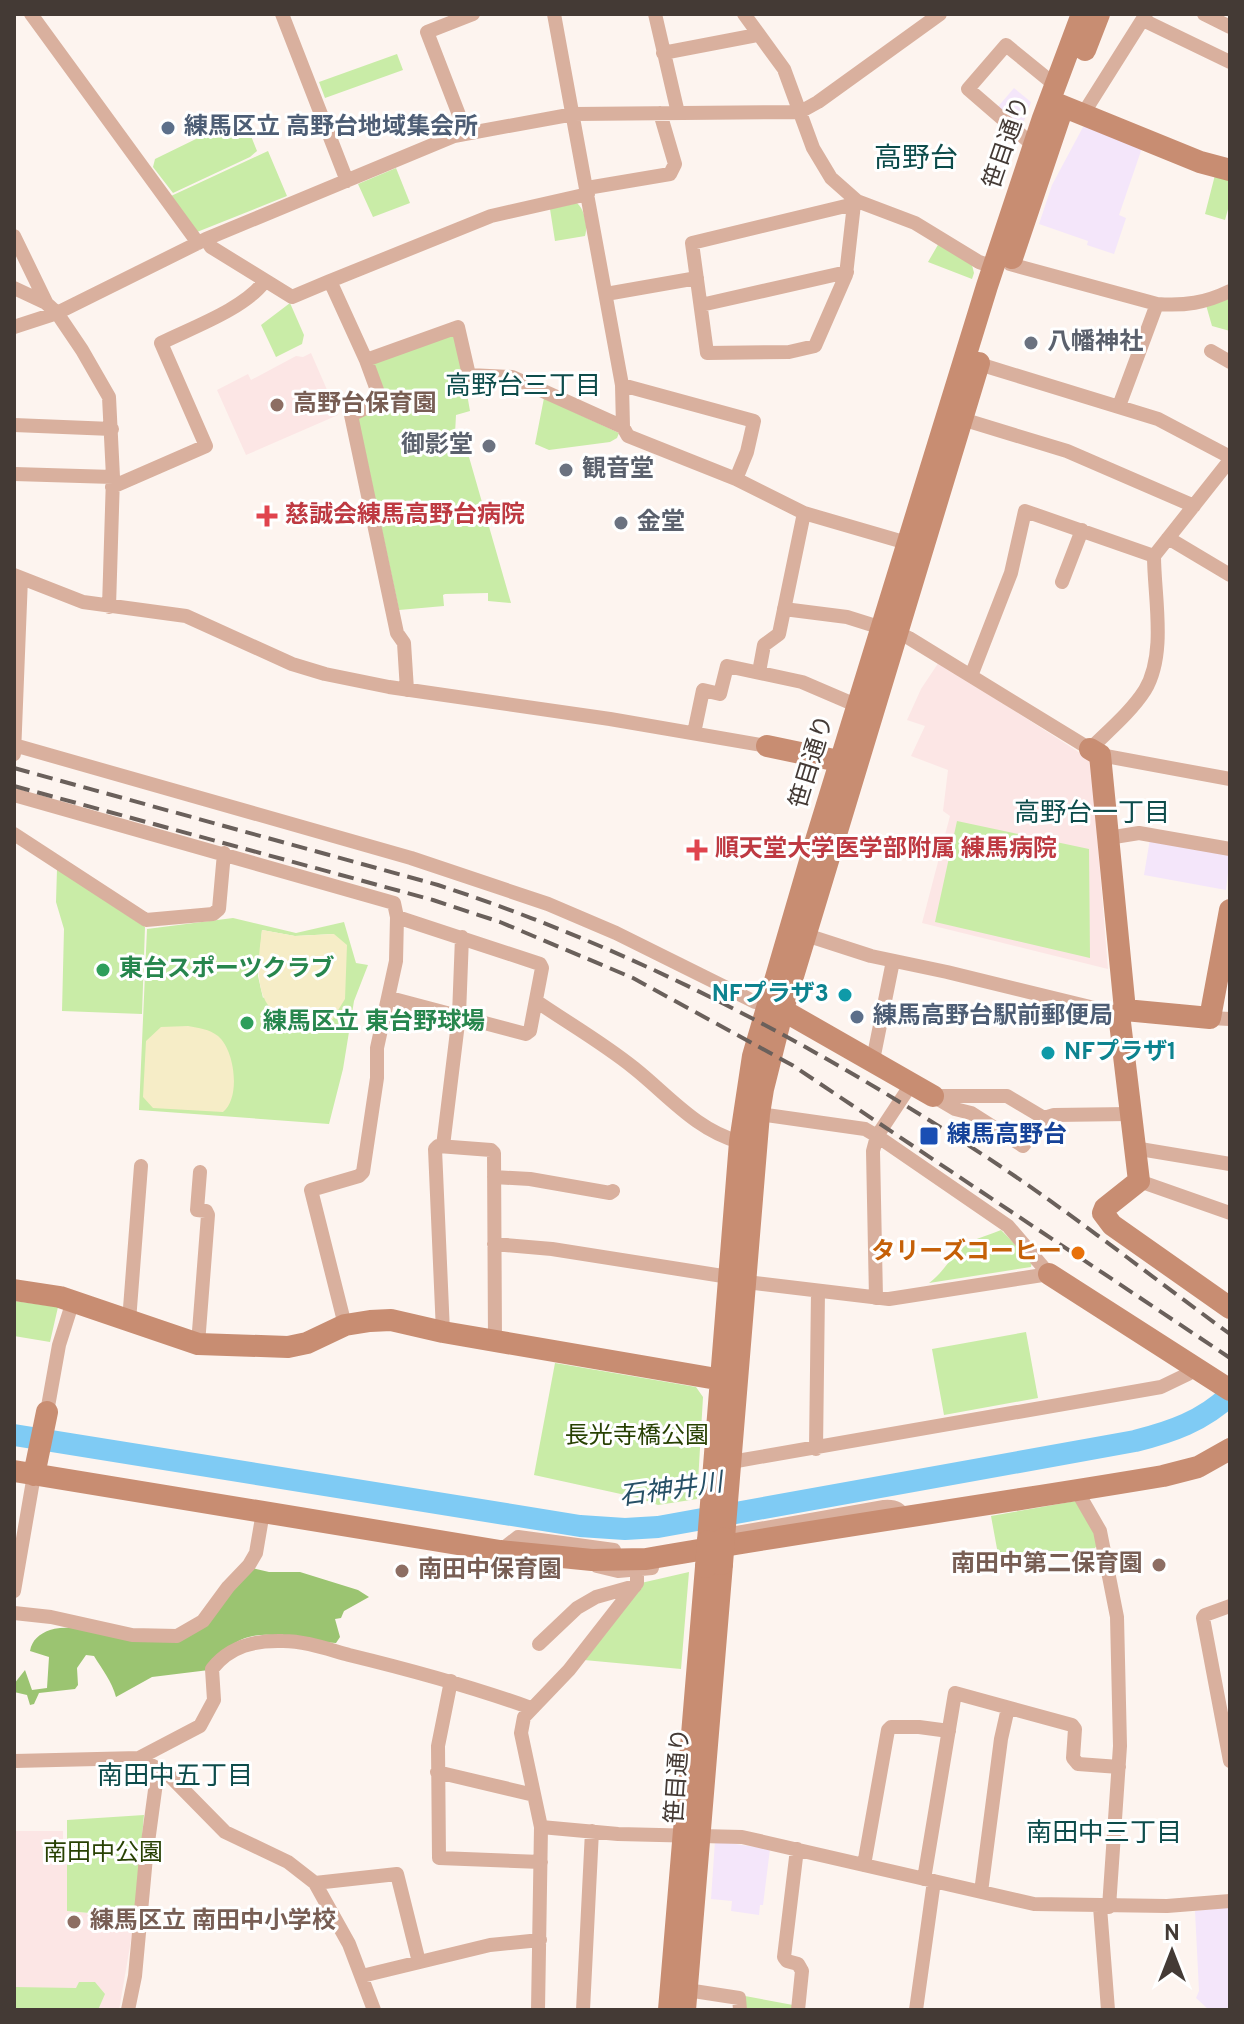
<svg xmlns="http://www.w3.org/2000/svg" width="1244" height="2024" font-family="Overpass,'Noto Sans JP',sans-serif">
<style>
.commercial{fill:#f4e6fa}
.education{fill:#fce6e5}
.green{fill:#c9eca7;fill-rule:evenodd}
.forest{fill:#9bc471}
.sand{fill:#f6edc7}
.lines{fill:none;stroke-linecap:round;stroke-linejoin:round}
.river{stroke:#7fcbf4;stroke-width:22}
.street{stroke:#d9b09e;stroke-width:14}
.secondary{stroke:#c88d72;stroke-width:22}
.rail{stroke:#6a605b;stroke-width:4;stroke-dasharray:16 8;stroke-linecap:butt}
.secondary-bridge{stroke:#c88d72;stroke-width:22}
.service-dot{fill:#5c6f8a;stroke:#fff;stroke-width:3}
.worship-dot{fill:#6b7280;stroke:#fff;stroke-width:3}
.education-dot{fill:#8d6e63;stroke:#fff;stroke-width:3}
.health-dot{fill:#e0444e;stroke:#fff;stroke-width:3}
.leisure-dot{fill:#2e9e5b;stroke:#fff;stroke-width:3}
.culture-dot{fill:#0f9aa8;stroke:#fff;stroke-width:3}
.transit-dot{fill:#1a4fb4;stroke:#fff;stroke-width:3}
.food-dot{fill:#e8710a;stroke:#fff;stroke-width:3}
.labels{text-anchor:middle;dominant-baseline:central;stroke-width:6;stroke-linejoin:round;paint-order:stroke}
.service-label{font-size:24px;font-weight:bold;fill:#4e5e75;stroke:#fff;text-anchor:start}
.street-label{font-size:24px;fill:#443a35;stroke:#fff}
.worship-label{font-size:24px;font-weight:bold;fill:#5b616d;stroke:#fff;text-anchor:start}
.education-label{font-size:24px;font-weight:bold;fill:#785e54;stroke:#fff;text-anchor:start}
.health-label{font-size:24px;font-weight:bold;fill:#be3a42;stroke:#fff;text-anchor:start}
.leisure-label{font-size:24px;font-weight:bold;fill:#27864d;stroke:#fff;text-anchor:start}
.culture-label{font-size:24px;font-weight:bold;fill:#0d838f;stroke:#fff;text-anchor:end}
.transit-label{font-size:24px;font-weight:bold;fill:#164399;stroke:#fff;text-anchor:start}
.food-label{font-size:24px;font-weight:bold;fill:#c56008;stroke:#fff;text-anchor:end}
.park-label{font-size:24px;fill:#284103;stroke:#fff}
.neighbourhood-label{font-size:26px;fill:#0d4c4b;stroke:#fff}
.water-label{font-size:26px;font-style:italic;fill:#265066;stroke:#fff}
.quarter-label{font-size:28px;fill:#0d4c4b;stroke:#fff}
</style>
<rect width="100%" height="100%" fill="#fdf4ef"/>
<path class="commercial" d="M1014,88L1031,102L1021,129L996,109Z
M1090,126L1142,148L1119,215L1126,218L1114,254L1087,245L1088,241L1039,224L1052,185L1083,127Z
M1150,839L1230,855L1226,890L1144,875Z
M715,1841L770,1849L763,1905H760L759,1915L731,1911L732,1901L711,1899Z
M1230,1907V2005L1226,2010H1209L1196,1998L1199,1991L1195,1911Z"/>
<path class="education" d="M311,353L338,415L246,455L217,390L248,374L251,380L296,356L303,357Z
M939,662L1091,760L1108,969L922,923L950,816L943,811L948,770L911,756L925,726L907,720L921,689Z
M14,1831H63V1839L67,1840V1911L135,1917L119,2010H14Z"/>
<path class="green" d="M397,54L403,70L325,98L319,82Z
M243,116L257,151L250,157L173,193L153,167L155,159Z
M268,151L287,196L197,232L171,196Z
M396,168L410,203L373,217L358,184Z
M1215,175L1230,179V202L1225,220L1205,214Z
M577,203C585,210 588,227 585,236L555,241L550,209Z
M939,243L972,265L974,273L972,279L928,262Z
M1230,294V331L1212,326L1206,305Z
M290,303L304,335L302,344L276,357L261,325Z
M453,334L457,337L470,411L456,415L455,434L459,456L469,457L511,603L488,601V593L445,594L443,595L444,606L399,610L358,418L386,403L372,366L374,361Z
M544,398L619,433L617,438L610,442L549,450L535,444Z
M957,821L1089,849L1090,958L935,922Z
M57,869L145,927L142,1014L62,1011L64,929L56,902Z
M233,918L296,933L344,922L356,963L368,965L354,1001L343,1069L329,1124L139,1110L147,929ZM262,930L295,936L334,934L263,998L258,976Z
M1001,1230L1032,1261L1031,1267L929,1283C944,1272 950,1257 965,1246C974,1238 990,1235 1001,1230Z
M14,1301L58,1307L50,1342L14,1336Z
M1026,1332L1038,1398L944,1415L932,1349Z
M555,1363L696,1387L703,1397L697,1499L658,1505L639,1498L534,1475Z
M1076,1501L1093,1528L1098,1544L1095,1548L1000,1565L991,1516Z
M689,1572L681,1669L584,1660L641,1583Z
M144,1815L135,1917L67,1911V1820Z
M79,1982H95L105,1994L98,2010H14V1987L76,1988Z
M745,1996L793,2005L792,2010H743Z"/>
<path class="forest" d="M252,1568L269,1572H300L358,1590L369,1597L344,1611L341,1618L335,1619L340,1637L336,1643C282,1641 246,1614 209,1670L152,1677L116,1697C112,1682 102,1669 94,1656L86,1655L77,1668L78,1685L75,1689L39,1693L34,1704L30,1705L27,1695L14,1692V1684L25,1670L32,1690L47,1688L49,1657L30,1651C32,1640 39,1634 50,1630C76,1622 150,1636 181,1639Z"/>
<path class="sand" d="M262,930L295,936L334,934L347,945L345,999L332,1020C319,1020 306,1022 294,1020C250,1013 258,961 262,930Z
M188,1026C199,1028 209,1029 218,1036C235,1050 241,1098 223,1112L153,1108L143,1097L146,1041L161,1027Z"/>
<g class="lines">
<path class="river" d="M14,1435L580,1526L625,1529L658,1527L1135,1441C1171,1432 1203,1421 1230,1395"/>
<path class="street" d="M31,14L198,243
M282,14L347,181
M554,14L622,385L623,427
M655,14L678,113
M744,14L784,69L813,148L831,178L857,201L915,223L979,262L994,267
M1204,14L1230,27
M1143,20L1230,62
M663,53L757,35
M1083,114L1146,14
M466,133L427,32L473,14
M1034,146L968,89L1006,45L1055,85
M587,188L670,174L675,164L660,113
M854,204L846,275L815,346L789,352L707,353L692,243L854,204L857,201
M14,236L46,302
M206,239L211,247L292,297L330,281L366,360L381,401L351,415L397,633L404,643L407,690
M1010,264L1157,304C1185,306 1205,303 1230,291
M330,281L491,216L588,194
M14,288L46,303L57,313L82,350L109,397L113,477L109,607
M606,294L697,278
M701,305L847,272
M14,327L57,313L206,239L454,136L574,114L800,112L818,102L940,14
M1211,351L1230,362
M366,360L458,327L469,375L512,377L623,427L628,436L736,479L804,513L907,543
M979,364L1158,419L1230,457
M622,385L754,421L747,452L736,479
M1119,406L1157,304
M962,419L1067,451L1194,506
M14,425L112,429
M14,474L113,477
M112,487L206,446L161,343C191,328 244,309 264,282
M1168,538L1230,575
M14,575L83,602L186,616L292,664L325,674L389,687L610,719L767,746
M1062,582L1082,530
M784,609L847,617L882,628
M898,633L909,638L1090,749C1108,731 1131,712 1145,690C1167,653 1154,596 1154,556L1230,460
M759,672L764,645L779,634L804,513
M971,676L1011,573L1025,511L1154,556
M694,733L703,690L720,694L727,666L802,682L858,706
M14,745L411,858L548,904L616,933L755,1002H767
M14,754L21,578
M1100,755L1230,779
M14,795L394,903L397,917L396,961L377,1048V1078L363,1172L359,1176L311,1190L345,1325
M14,834L146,920L213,914L219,909L224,853
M1108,838L1139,833L1230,849
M806,935L871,956L947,972L1119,1014
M390,998L526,1034L530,1031L542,968L540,964L397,917
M536,1001C568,1023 603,1043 634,1068C668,1095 696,1130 740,1142
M1210,1018L1230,1019
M873,1060L893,961
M933,1096H1007L1044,1118L1023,1146L971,1113L955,1109Z
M1044,1118L1054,1115L1130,1114
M443,1146L459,1015L462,937
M1134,1148L1230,1164
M494,1177L530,1179L610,1193L613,1191
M1139,1181L1230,1213
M494,1244L552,1249L729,1277
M746,1282L889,1299L1049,1274L1008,1226L877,1136L865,1129L759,1114
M876,1298L873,1151L877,1136L912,1083
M129,1321L141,1166
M443,1332L435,1149L438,1146L491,1150L494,1153L495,1341
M198,1344L208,1215L206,1211L197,1210L200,1172
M47,1412L59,1345L73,1301
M816,1449L818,1291
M731,1462L1161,1387L1188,1374L1194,1368
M1077,1491L1100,1531L1117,1617L1120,1746L1109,1907
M725,1535L884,1507C896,1506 900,1509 906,1519H904
M500,1551L518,1537L614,1550
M597,1566L618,1571L652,1568
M14,1591L34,1475
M1230,1606L1205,1615L1203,1618L1230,1761
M14,1613L51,1617L132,1635L177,1636L203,1621L228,1587L249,1565L256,1553L263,1512
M539,1644L577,1608L596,1597L635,1586
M451,1681L438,1746L439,1858L541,1862
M139,1758L169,1775L225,1832L288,1862L315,1883L349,1944L374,2010
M14,1761L139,1758L200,1726L214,1700L212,1669C230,1646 255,1640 283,1641C305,1641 327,1649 349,1655C411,1670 470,1686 531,1708
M437,1772L534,1795
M541,1827L618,1834L742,1837L1034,1904L1167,1906L1230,1901
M797,1849L784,1957L787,1961L798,1964L802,1971L798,2010
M864,1865L888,1730L891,1727H919L949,1731
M924,1879L955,1693L1072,1725L1075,1729L1073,1758L1078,1764L1119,1767
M315,1883L397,1874L419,1962
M981,1892L1001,1739L1008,1708
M1100,1907L1108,2010
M362,1976L490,1945L540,1940
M687,1990L739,1998L740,2010
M128,2010L135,1976L146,1857L158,1768
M538,2010L541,1827L521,1733L524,1717L569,1670L637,1583V1570
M583,2010L592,1831
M916,2010L934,1881"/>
<path class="secondary" d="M1085,50L1099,14
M1050,101L1200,162L1230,170
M1012,258L1060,116
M767,746L853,764
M1090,749L1100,755L1125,1010
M1230,910L1210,1018L1125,1010L1119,1014L1139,1181L1105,1208L1103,1213L1112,1225L1230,1308
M772,1004L933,1096
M1049,1274L1230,1390
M14,1290L60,1297L198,1344L288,1347L307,1343L345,1325L370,1321L391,1320L443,1332L734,1382
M14,1471L500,1551L592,1560L646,1559C818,1529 991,1505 1163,1476L1198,1467L1230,1449
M34,1475L47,1412
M724,1538L759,1114L763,1089L783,1009L979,363
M708,1541L740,1142L753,1056L817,837L987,286L1043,118L1082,14
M669,2010L706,1567
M685,2010L722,1564"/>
<path class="rail" d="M14,768L438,885C638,950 826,1050 1000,1166C1079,1219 1153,1278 1230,1334
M14,786L433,900L500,922L633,978L792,1065L1230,1358"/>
<path class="secondary-bridge" d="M722,1564L724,1538
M706,1567L708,1541"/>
</g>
<g class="service-dot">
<circle cx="168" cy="128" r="8"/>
<circle cx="857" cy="1017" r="8"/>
</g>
<g class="worship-dot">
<circle cx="1031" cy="343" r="8"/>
<circle cx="489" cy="446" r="8"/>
<circle cx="566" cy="470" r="8"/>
<circle cx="621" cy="523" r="8"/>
</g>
<g class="education-dot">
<circle cx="277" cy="405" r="8"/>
<circle cx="1159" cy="1565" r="8"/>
<circle cx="402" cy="1571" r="8"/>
<circle cx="74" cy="1922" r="8"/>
</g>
<g class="health-dot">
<path d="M263 504h8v8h8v8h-8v8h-8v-8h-8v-8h8z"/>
<path d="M693 838h8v8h8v8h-8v8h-8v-8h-8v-8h8z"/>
</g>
<g class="leisure-dot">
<circle cx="103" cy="970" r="8"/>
<circle cx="247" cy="1023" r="8"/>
</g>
<g class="culture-dot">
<circle cx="845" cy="995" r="8"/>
<circle cx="1048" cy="1053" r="8"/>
</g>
<rect class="transit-dot" x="919" y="1126" width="20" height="20" rx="4"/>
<circle class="food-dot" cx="1078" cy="1253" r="8"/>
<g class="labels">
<g class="service-label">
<text x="184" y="128">練馬区立 高野台地域集会所</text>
<text x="873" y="1017">練馬高野台駅前郵便局</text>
</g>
<g class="street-label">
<text transform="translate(1008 143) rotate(-71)">笹目通り</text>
<text transform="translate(813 762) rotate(-73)">笹目通り</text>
<text transform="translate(679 1776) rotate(-86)">笹目通り</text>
</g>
<g class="worship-label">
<text x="1047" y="343">八幡神社</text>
<text x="473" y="446" text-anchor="end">御影堂</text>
<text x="582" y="470">観音堂</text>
<text x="637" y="523">金堂</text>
</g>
<g class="education-label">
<text x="293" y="405">高野台保育園</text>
<text x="1143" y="1565" text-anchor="end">南田中第二保育園</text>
<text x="418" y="1571">南田中保育園</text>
<text x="90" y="1922">練馬区立 南田中小学校</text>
</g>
<g class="health-label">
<text x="285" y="516">慈誠会練馬高野台病院</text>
<text x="715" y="850">順天堂大学医学部附属 練馬病院</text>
</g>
<g class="leisure-label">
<text x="119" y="970">東台スポーツクラブ</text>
<text x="263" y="1023">練馬区立 東台野球場</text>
</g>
<g class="culture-label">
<text x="829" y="995">NFプラザ3</text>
<text x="1064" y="1053" text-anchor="start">NFプラザ1</text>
</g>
<g class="transit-label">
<text x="947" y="1136">練馬高野台</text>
</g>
<g class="food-label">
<text x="1062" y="1253">タリーズコーヒー</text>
</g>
<g class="park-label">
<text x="637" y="1437">長光寺橋公園</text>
<text x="103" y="1854">南田中公園</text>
</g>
<g class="neighbourhood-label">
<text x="523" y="387">高野台三丁目</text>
<text x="1092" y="814">高野台一丁目</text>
<text x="175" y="1777">南田中五丁目</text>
<text x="1104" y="1834">南田中三丁目</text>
</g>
<g class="water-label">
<text transform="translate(671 1491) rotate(-8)">石神井川</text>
</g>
<g class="quarter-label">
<text x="916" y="160">高野台</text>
</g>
</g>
<rect width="1244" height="2024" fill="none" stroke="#443a35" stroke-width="32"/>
<g transform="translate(1172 1952)" stroke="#ffffff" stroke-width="6" paint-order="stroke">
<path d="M0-6L14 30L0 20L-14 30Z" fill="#443a35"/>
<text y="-12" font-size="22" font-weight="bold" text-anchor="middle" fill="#443a35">N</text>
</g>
</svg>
